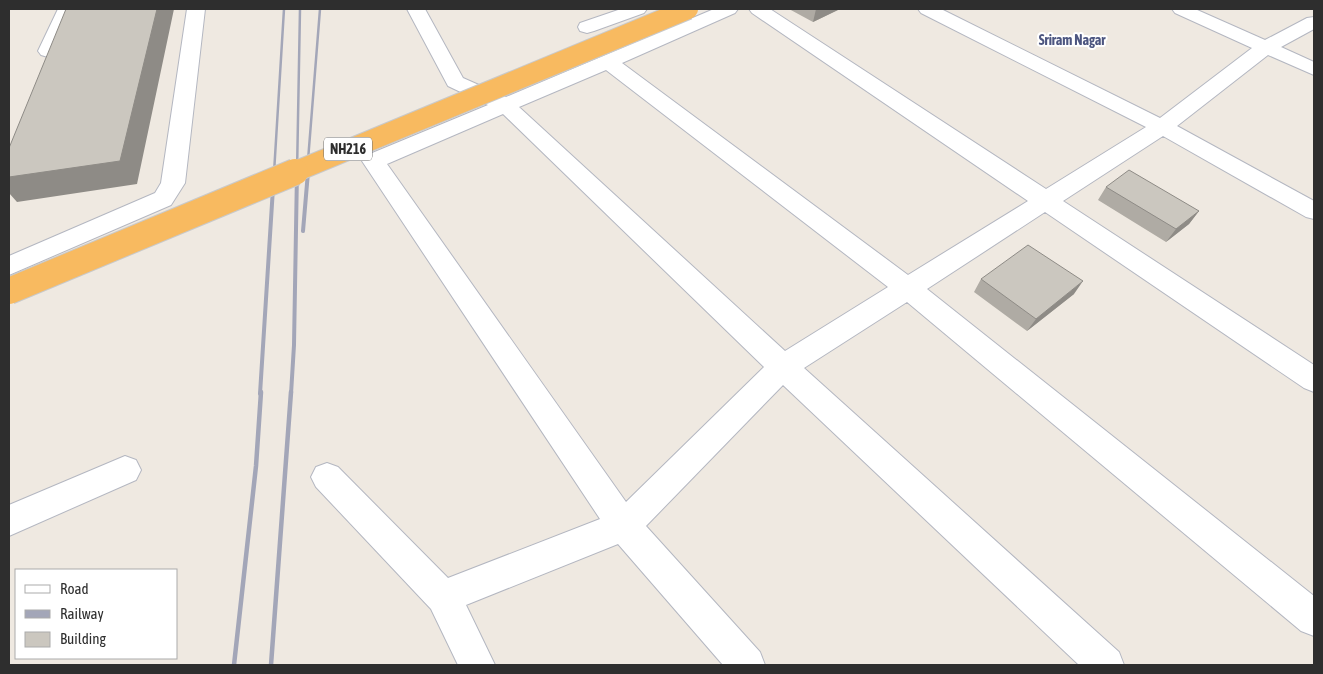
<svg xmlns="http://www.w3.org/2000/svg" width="1323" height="674" font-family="'Asap Condensed',sans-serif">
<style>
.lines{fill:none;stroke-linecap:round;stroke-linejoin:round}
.minor-casing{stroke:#b4b7c1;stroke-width:2}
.minor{fill:#fff;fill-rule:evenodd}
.rail-far2{stroke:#a3a6b8;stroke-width:2.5}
.rail-far1{stroke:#a3a6b8;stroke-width:4}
.rail{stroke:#a3a6b8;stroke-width:4.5}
.trunk-bridge-far1-casing{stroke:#c9c9c9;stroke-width:22;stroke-linecap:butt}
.trunk-bridge-casing{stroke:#c9c9c9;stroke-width:28;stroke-linecap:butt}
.trunk-bridge-far1{stroke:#f8ba60;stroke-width:20}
.trunk-bridge{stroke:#f8ba60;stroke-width:26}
.wall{fill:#afaba4}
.shaded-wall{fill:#8e8b86}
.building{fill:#cbc7bf;stroke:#8e8b86}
.labels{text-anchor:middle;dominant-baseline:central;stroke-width:4;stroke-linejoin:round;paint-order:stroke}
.far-neighbourhood-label{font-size:14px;font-weight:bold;fill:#4d5680;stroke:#fff}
.shield{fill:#fff;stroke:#6d6d6d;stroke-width:1}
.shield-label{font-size:14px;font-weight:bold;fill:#2e2e2e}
</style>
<rect width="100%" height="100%" fill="#efe9e1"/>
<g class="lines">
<defs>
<path id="minor" d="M58,9H76L55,55L48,57L41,55L38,51Z
M187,9H205L185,183L171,205L9,275V256L155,193L161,183Z
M407,9H425L463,78L506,97L714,9H738L735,13L622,63L908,275L1028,201L752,13L749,9H770L1046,189L1146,127L921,13L918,9H941L1160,118L1252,48L1175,13L1172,9H1195L1265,40L1307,18L1314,17V29L1281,47L1314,62V75L1268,55L1177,126L1314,201V219L1306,217L1163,136L1063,201L1314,365V392L1304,388L1045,212L927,289L1314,596V636L1301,631L907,302L804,368L1119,652L1124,665H1079L783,385L646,526L760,652L765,665H723L618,544L466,605L495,665H458L431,609L316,487L311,477L316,467L327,463L338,467L448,578L600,519L362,161L365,156L488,105L448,86ZM606,70L888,287L785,351L519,107ZM503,114L764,367L626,502L387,164Z
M621,9H647L644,13L594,31L587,33L580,31L578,27L580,23Z
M125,456L136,460L141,470L136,480L9,536V505Z"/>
</defs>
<use href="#minor" class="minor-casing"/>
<use href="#minor" class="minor"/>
<path class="rail-far2" d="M274,173L284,9
M297,173L300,9
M307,173L320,9"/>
<path class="rail-far1" d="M303,231L308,172
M260,394L274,172
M291,394L294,345L297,172"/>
<path class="rail" d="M234,665L256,466L261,392
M271,665L291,392"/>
<defs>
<path id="trunk-bridge-far1" d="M292,173L688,9"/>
<path id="trunk-bridge" d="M9,291L295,172"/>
</defs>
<use href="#trunk-bridge-far1" class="trunk-bridge-far1-casing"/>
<use href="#trunk-bridge" class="trunk-bridge-casing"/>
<use href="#trunk-bridge-far1" class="trunk-bridge-far1"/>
<use href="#trunk-bridge" class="trunk-bridge"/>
</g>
<path class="wall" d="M789,9H840L813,22Z
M1106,187L1199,211L1189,224L1166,242L1098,200Z
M981,279L1074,294L1027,331L974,292Z"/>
<path class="shaded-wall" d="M157,9H174L137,184L17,202L9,193V177Z
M816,9H840L813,22Z
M1199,211L1189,224L1166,242L1176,229Z
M1083,281L1074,294L1027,331L1036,319Z"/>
<path class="building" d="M66,9H157L120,161L9,177V148Z
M1129,170L1199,211L1176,229L1106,187Z
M1028,245L1083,281L1036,319L981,279Z"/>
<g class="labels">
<g class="far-neighbourhood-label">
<text x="1072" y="40">Sriram Nagar</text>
</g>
<rect class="shield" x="324" y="137.5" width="48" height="23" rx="4"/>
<g class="shield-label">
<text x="348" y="149">NH216</text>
</g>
</g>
<rect width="1323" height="674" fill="none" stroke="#2e2e2e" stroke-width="20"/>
<rect x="15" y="569" width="162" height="90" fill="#ffffff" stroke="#ababab"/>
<rect x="25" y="585" width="25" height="8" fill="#ffffff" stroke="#ababab"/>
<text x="60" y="594" font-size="15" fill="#2e2e2e">Road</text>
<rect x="25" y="610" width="25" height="8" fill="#a3a6b8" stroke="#ababab"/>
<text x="60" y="619" font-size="15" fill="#2e2e2e">Railway</text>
<rect x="25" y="632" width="25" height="15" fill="#cbc7bf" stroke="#ababab"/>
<text x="60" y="644" font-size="15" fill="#2e2e2e">Building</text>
</svg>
